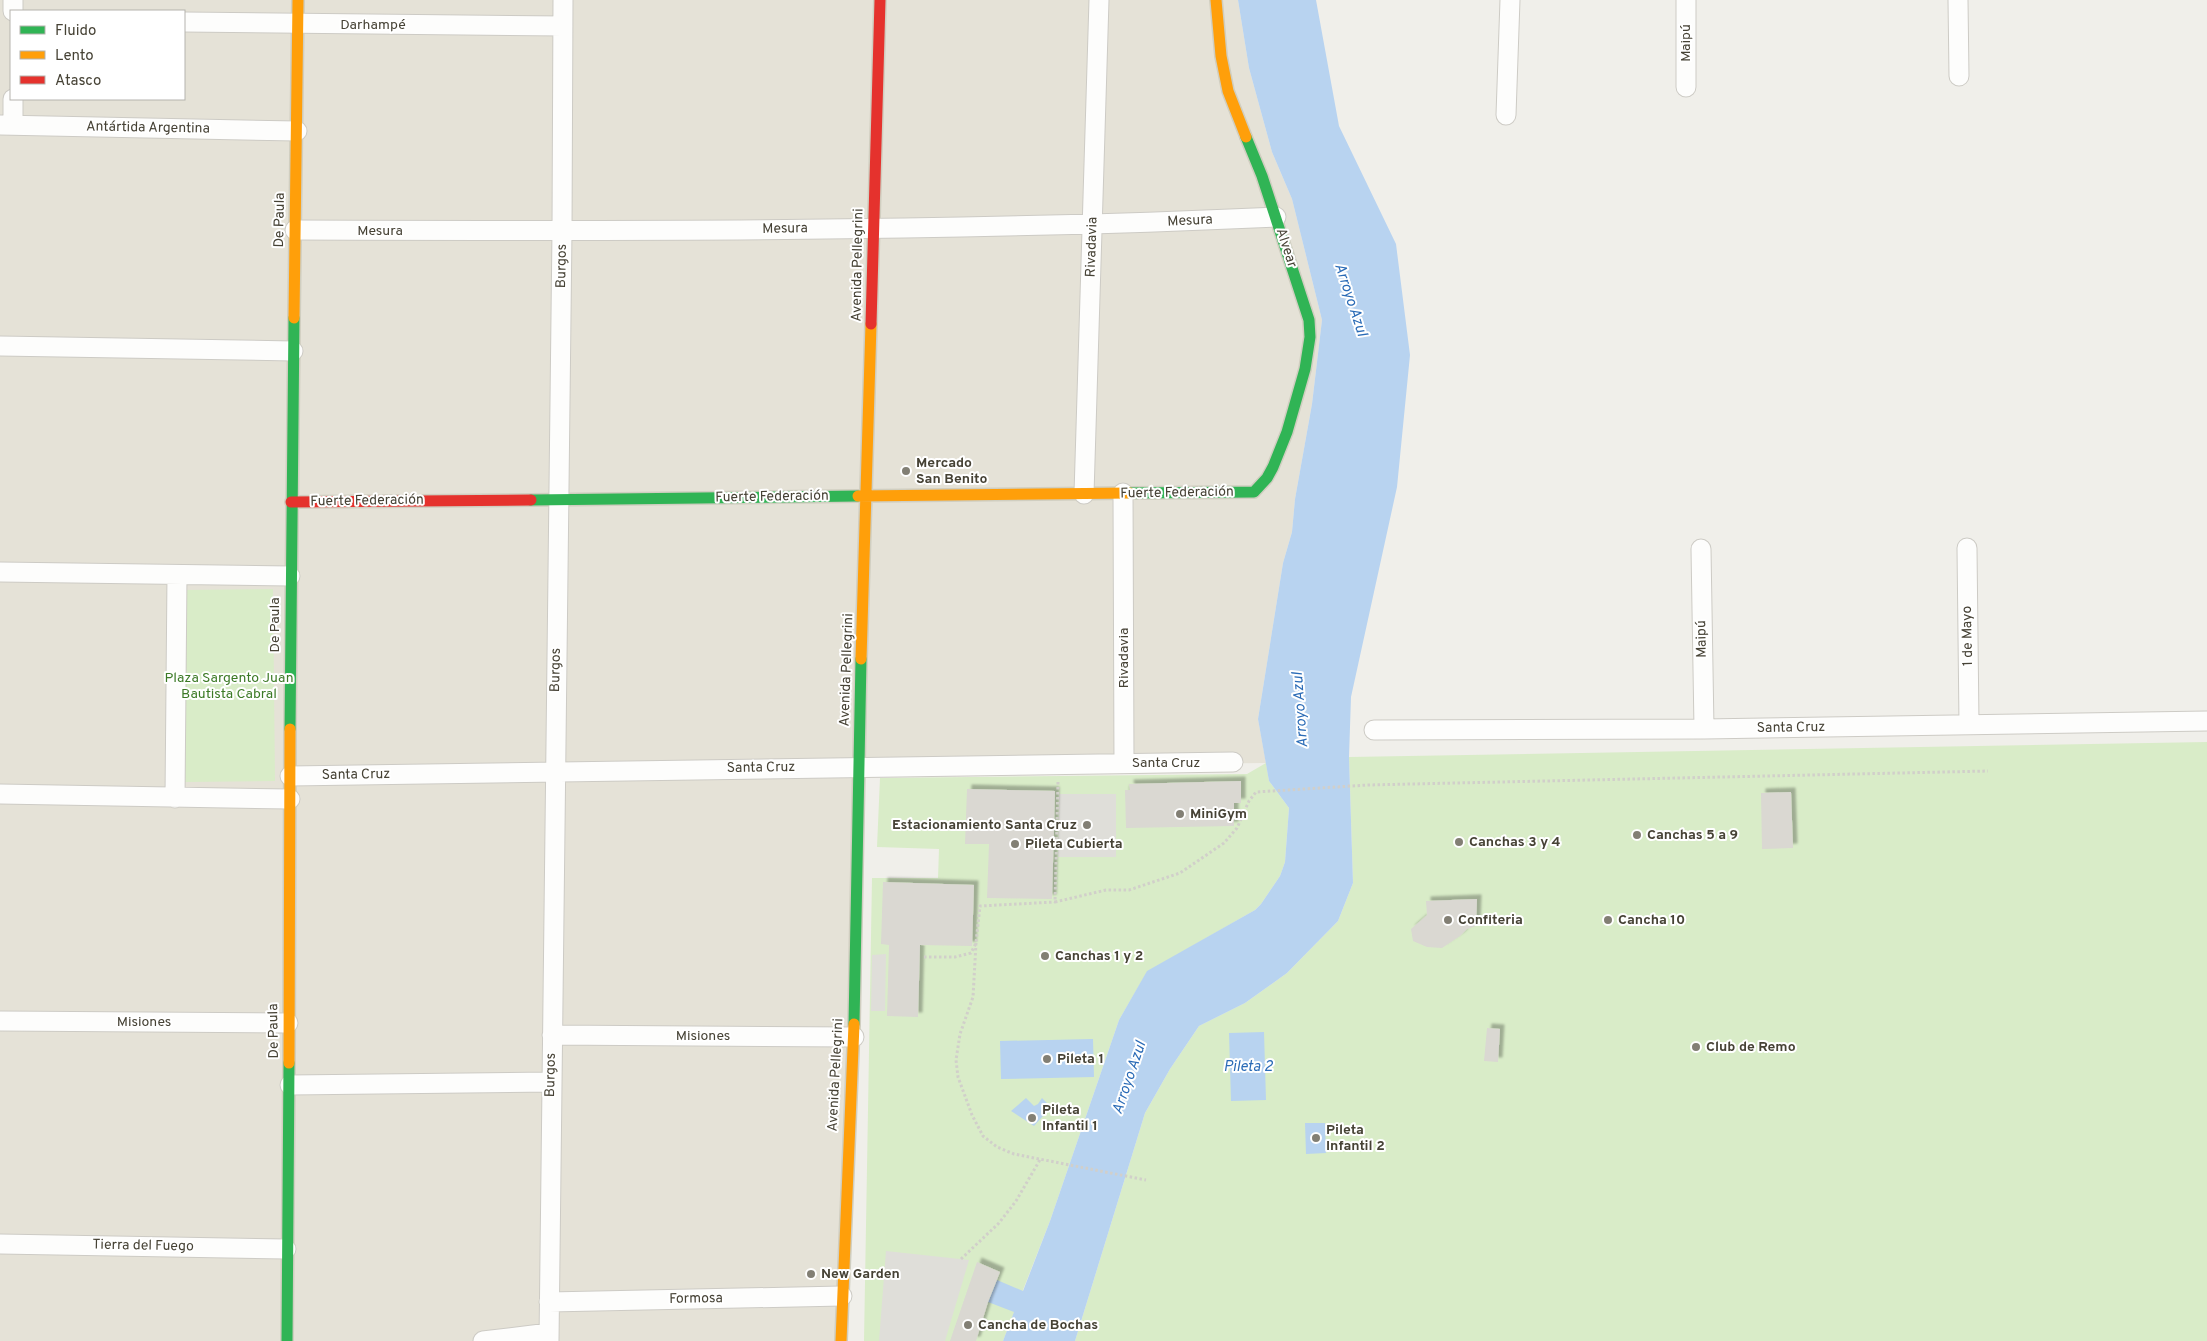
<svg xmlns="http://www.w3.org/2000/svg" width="2207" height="1341" font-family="Overpass,sans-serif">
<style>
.residential{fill:#e5e2d7;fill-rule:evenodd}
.green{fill:#d9ecc8}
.parking{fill:#dfded9}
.water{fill:#b8d3f0}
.building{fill:#dad8d2;filter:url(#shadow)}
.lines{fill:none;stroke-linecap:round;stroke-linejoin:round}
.street-casing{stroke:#cdcbc5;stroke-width:21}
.fast-casing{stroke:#d0cec0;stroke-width:14}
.slow-casing{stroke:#d0cec0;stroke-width:14}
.jam-casing{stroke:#d0cec0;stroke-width:14}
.path{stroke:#d1cfca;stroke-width:3;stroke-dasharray:2.5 2.5;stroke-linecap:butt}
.street{stroke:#fdfdfc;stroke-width:19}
.fast{stroke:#30b455;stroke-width:11}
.slow{stroke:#ff9f0a;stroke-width:11}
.jam{stroke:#e5322d;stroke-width:11}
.poi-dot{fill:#827f74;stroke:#fff;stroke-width:2}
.labels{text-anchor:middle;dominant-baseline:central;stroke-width:4;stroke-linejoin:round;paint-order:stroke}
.street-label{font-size:14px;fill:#464235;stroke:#fff}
.poi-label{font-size:14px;font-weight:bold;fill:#464235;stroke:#fff;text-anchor:start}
.park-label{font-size:14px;fill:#3c7a26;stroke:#fff}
.water-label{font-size:15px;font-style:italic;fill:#2a6bb6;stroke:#fff}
</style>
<defs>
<filter id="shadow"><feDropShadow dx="4.5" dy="-4.5" stdDeviation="1" flood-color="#0004"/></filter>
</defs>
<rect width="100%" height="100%" fill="#f0efea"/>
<path class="residential" d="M0,0H1238L1249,68L1272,152L1292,199L1322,320L1312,404L1295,499L1292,532L1283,563L1258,719L1266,763L858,767L841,1341H0ZM11,11H184V99H11Z"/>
<path class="green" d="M273,589L275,781L185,782L184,590Z
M2207,742V1341H1075L1145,1113L1170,1069L1199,1026L1245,1003L1287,973L1338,921L1353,883L1349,757Z
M1266,763L1269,781L1289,808L1285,862L1280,876L1261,904L1255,910L1147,972L1119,1020L1050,1221L1003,1341H864L872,878H938L939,849L877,847L880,778L1247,774Z"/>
<path class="parking" d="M1059,794H1116V857H1058Z
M886,954L885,1011H871L872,955Z
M886,1251L969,1260L945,1341H879Z"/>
<path class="water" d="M1238,0H1316L1339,126L1396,244L1410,355L1397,487L1351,697L1349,757L1353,883L1338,921L1287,973L1245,1003L1199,1026L1170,1069L1145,1113L1075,1341H1003L1014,1312L988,1302L997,1280L1023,1291L1050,1221L1119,1020L1147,971L1255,910L1261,904L1280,876L1285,862L1289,808L1269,781L1258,719L1283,563L1292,532L1295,499L1312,404L1322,320L1292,199L1272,152L1249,68Z
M1264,1032L1266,1100L1231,1101L1229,1033Z
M1093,1039L1094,1077L1001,1079L1000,1041Z
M1026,1098L1034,1106L1038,1104L1042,1098L1051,1107L1034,1126L1011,1111Z
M1305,1123H1325L1326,1153L1306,1154Z"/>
<path class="building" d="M1241,781V803H1234V826L1126,828L1125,790H1130L1129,784Z
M967,789L1055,791L1052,899L987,898L989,844H965Z
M1791,792L1793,848L1762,849L1761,793Z
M883,882L974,885L972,946L920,945L918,1017L887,1016L889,945L881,944Z
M1477,899L1476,926L1467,929L1460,936L1442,948L1427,947L1413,941L1411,929L1427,915L1426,901Z
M1487,1028L1500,1029L1498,1062L1484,1061Z
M977,1262L1000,1272L988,1302L976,1341H950Z"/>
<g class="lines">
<defs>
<path id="street" d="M1686,0V87
M1958,0L1959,76
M13,11V0
M184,22L563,26
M13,99V125
M1506,115L1510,0
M0,125L297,131
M295,230C622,231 949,232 1276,217
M0,346L293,351
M1123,493L1124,763
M1084,494L1099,0
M1967,548L1969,724
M1701,549L1704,729
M0,572L290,576
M1374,730L1704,729L2207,721
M290,776L1233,762
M0,794L290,799
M175,798L177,575
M0,1021L288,1023
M552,1035L854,1037
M290,1085L551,1082
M0,1244L286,1249
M549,1302L842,1296
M483,1341L549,1333
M549,1341L562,231L563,0"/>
<path id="fast" d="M1130,493L1254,492L1267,478L1273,467L1287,432L1305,369L1310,337L1309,320L1262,176L1246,137
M531,500L858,496
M290,729L294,318
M854,1024L861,659
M287,1341L289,1063"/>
<path id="slow" d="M1216,0L1221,56L1228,91L1246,137
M294,318L298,0
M858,496L1130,493
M861,659L871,324
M289,1063L290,729
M841,1341L854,1024"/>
<path id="jam" d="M871,324L880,0
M291,502L531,500"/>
</defs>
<use href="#street" class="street-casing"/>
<use href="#fast" class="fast-casing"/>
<use href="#slow" class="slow-casing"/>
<use href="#jam" class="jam-casing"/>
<path class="path" d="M1058,782L1055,902L1106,890H1129L1180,873L1224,843L1237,828L1249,801L1256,792L1368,785L1988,771
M976,943L973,997L960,1034L956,1060L958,1077L972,1115L983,1136L997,1147L1014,1154L1146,1180
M924,957H955L971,953L976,943L980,906L1055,902
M961,1259L999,1223L1016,1201L1041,1158"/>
<use href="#street" class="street"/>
<use href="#fast" class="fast"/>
<use href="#slow" class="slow"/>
<use href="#jam" class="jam"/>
</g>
<g class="poi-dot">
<circle cx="906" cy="471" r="5"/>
<circle cx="1180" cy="814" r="5"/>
<circle cx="1087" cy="825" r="5"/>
<circle cx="1637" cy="835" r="5"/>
<circle cx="1459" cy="842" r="5"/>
<circle cx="1015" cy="844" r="5"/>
<circle cx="1448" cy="920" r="5"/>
<circle cx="1608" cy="920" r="5"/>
<circle cx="1045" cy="956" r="5"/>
<circle cx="1696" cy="1047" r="5"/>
<circle cx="1047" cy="1059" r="5"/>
<circle cx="1032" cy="1118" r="5"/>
<circle cx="1316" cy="1138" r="5"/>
<circle cx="811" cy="1274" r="5"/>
<circle cx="968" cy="1325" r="5"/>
</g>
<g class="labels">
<g class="street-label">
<text x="373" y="25">Darhampé</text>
<text transform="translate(1686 43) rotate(-90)">Maipú</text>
<text transform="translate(148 128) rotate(1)">Antártida Argentina</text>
<text transform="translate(280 220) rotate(-89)">De Paula</text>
<text transform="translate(1190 221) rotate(-3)">Mesura</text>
<text transform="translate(785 229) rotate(-1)">Mesura</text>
<text x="380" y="231">Mesura</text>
<text transform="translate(1092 247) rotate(-88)">Rivadavia</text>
<text transform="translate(1286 248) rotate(72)">Alvear</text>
<text transform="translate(858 265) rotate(-89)">Avenida Pellegrini</text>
<text transform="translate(562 266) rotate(-89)">Burgos</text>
<text transform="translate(1177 493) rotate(-1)">Fuerte Federación</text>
<text transform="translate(772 497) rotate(-1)">Fuerte Federación</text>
<text transform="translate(367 501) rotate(-1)">Fuerte Federación</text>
<text transform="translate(275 625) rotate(-90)">De Paula</text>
<text transform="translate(1968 636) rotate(-91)">1 de Mayo</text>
<text transform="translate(1702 639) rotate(-91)">Maipú</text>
<text transform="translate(1124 658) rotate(-90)">Rivadavia</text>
<text transform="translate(556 670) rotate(-89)">Burgos</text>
<text transform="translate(847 670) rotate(-88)">Avenida Pellegrini</text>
<text transform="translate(1791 728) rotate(-1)">Santa Cruz</text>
<text x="1166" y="763">Santa Cruz</text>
<text transform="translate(761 768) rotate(-1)">Santa Cruz</text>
<text transform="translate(356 775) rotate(-1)">Santa Cruz</text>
<text x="144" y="1022">Misiones</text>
<text transform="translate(274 1031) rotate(-91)">De Paula</text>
<text x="703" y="1036">Misiones</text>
<text transform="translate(551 1075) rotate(-89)">Burgos</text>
<text transform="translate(836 1075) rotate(-87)">Avenida Pellegrini</text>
<text transform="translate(143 1246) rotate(1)">Tierra del Fuego</text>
<text transform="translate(696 1299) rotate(-1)">Formosa</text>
</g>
<g class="poi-label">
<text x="916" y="463">Mercado<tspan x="916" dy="16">San Benito</tspan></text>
<text x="1190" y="814">MiniGym</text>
<text x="1077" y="825" text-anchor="end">Estacionamiento Santa Cruz</text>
<text x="1647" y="835">Canchas 5 a 9</text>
<text x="1469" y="842">Canchas 3 y 4</text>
<text x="1025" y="844">Pileta Cubierta</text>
<text x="1458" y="920">Confiteria</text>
<text x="1618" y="920">Cancha 10</text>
<text x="1055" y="956">Canchas 1 y 2</text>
<text x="1706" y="1047">Club de Remo</text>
<text x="1057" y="1059">Pileta 1</text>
<text x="1042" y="1110">Pileta<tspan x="1042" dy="16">Infantil 1</tspan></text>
<text x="1326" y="1130">Pileta<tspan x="1326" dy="16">Infantil 2</tspan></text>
<text x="821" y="1274">New Garden</text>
<text x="978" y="1325">Cancha de Bochas</text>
</g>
<g class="park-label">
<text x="229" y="678">Plaza Sargento Juan<tspan x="229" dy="16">Bautista Cabral</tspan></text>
</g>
<g class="water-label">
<text transform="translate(1350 300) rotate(72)">Arroyo Azul</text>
<text transform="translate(1301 710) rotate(-94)">Arroyo Azul</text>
<text x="1248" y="1067">Pileta 2</text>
<text transform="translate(1130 1078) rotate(-71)">Arroyo Azul</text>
</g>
</g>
<rect x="10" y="10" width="175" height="90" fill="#ffffff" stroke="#b5b3ae"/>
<rect x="20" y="26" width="25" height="8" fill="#30b455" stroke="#b5b3ae"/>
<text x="55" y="35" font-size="15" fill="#464235">Fluido</text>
<rect x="20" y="51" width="25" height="8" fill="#ff9f0a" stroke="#b5b3ae"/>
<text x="55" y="60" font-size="15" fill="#464235">Lento</text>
<rect x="20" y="76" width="25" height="8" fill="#e5322d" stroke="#b5b3ae"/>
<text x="55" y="85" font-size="15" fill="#464235">Atasco</text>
</svg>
